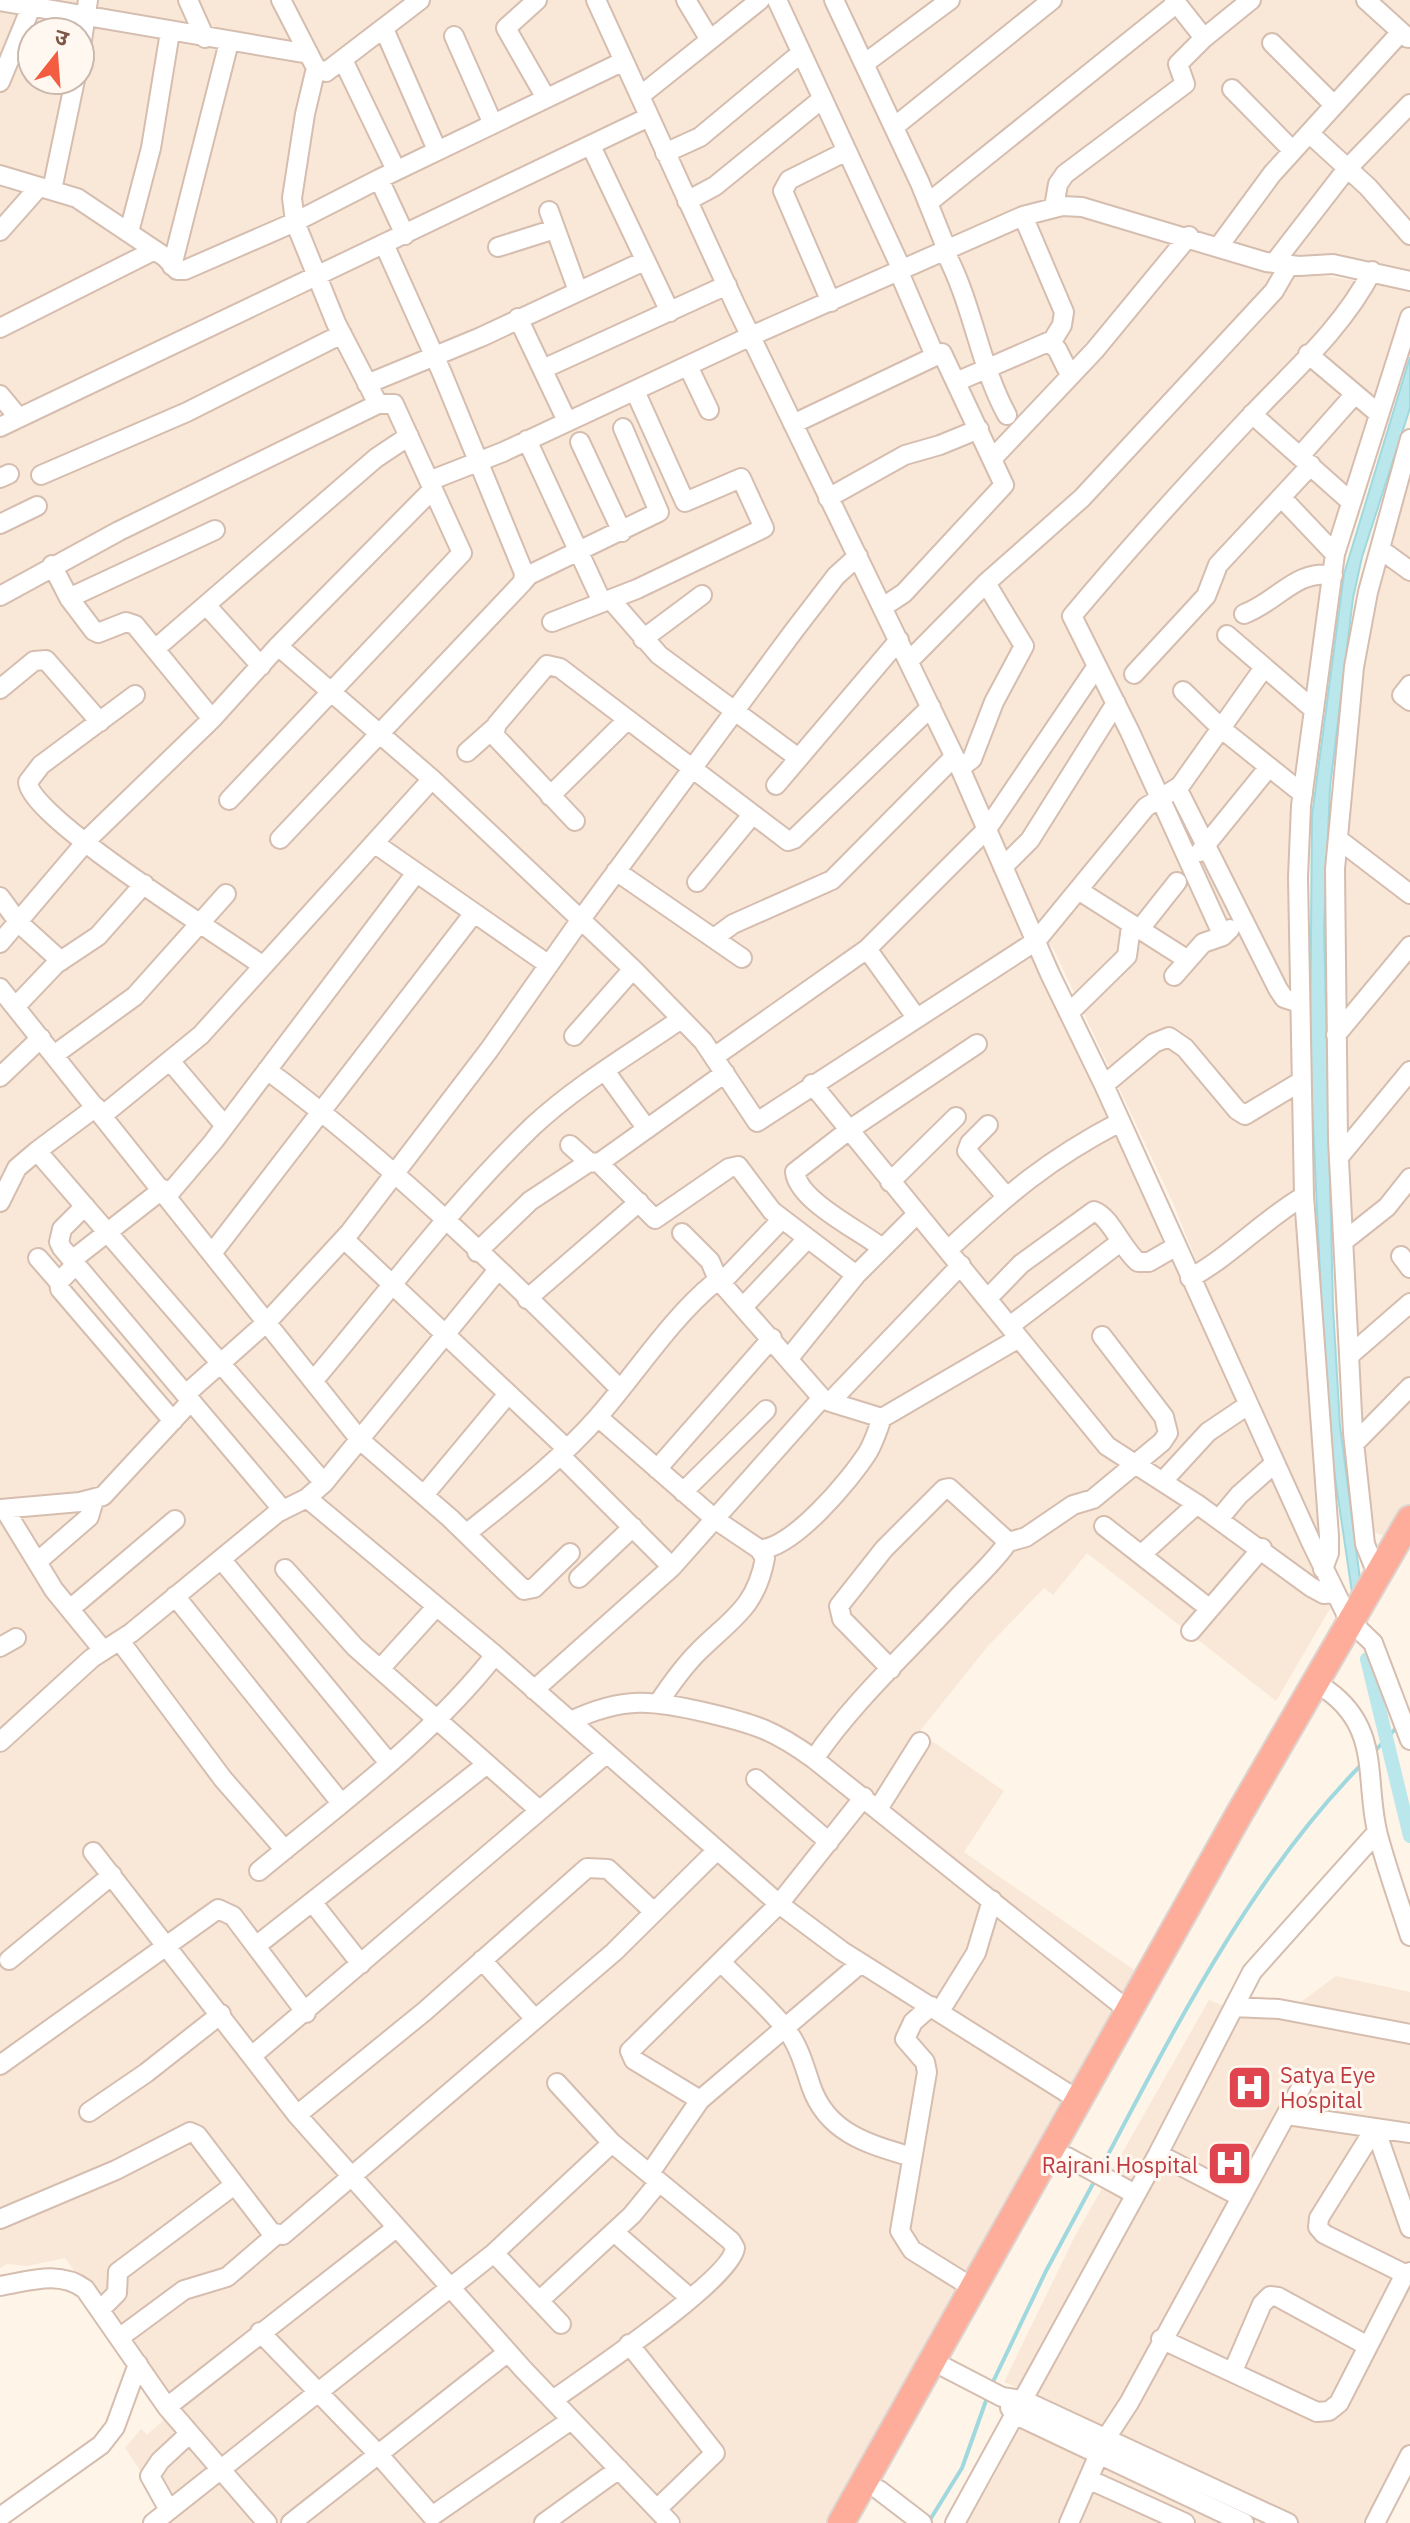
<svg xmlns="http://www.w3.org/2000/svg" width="1410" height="2523" font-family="'IBM Plex Sans','Noto Sans Devanagari',sans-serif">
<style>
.residential{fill:#f9e8d8;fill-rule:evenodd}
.water{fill:#bae7eb;stroke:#9fd8de;stroke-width:2}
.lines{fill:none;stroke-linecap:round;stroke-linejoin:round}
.stream{stroke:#9fd8de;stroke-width:4}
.canal{stroke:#bae7eb;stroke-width:14}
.minor-casing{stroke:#d5bdaf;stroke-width:22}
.highway-casing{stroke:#ddd3cf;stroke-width:30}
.minor{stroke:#fff;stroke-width:18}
.highway{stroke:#fead9a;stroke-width:26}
.labels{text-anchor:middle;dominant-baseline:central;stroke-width:6;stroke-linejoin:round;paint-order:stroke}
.health-label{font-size:22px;fill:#be3a42;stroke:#fff8f0;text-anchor:start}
</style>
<rect width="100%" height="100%" fill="#fef4e8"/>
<path class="residential" d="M0,0H591L963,793L1324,1584L1331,1607L1276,1701L1087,1553L1053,1595L1044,1588L988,1646L919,1732L1004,1791L964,1852L1140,1974L1080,2085L1062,2098L832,2523H160L170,2515L125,2448L141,2429L147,2435L175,2409L65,2258L27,2266L7,2264L0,2268ZM32,32H80V80H32Z
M602,0H1410V272L1383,264L1266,254L1079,200L758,323L752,319Z
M1060,214L1108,222L1272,268L1410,289V306L1347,514L1294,836L1327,1547L1320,1551L1217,1314L1174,1205L1053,948L1036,933L759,338L1004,231Z
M1410,457V1506L1390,1537L1372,1532L1363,1471L1343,1133L1342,818L1371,610Z
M1336,1976L1410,1992V2443L1368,2523H966L997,2471L1030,2394L1004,2382L1075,2236L1209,2000L1239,2012L1282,2016Z"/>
<path class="water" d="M1410,357V408L1362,557L1353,598L1330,787L1324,928L1333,1308L1340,1426L1361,1587L1353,1599L1327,1423L1310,1060L1312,816L1344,574Z"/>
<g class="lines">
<path class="stream" d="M1374,1752L1398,1726
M1101,2168C1175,2028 1250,1878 1362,1764
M991,2386L1046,2271L1095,2180
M928,2523L962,2468L988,2395"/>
<path class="canal" d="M1367,1659L1410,1836"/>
<defs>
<path id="minor" d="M188,0L205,38
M281,0L316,68L326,72L420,0
M537,0L506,28L546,98
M596,0L736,306L960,768L1050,974L1104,1085L1311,1542L1349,1620L1373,1643L1410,1740
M686,0L710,40
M777,0L902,270
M834,0L920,183L947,250
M1366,0L1408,38
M0,1L309,54
M384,29L437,150
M454,36L493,124
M1204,38L1251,0
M1272,43L1333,104
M80,54L88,0
M343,60L396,170
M864,64L950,0
M316,68L305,114L292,198L295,222L336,323L378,404
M0,82L34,0
M1232,89L1293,151
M640,96L760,0
M894,127L1052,0
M1309,133L1368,187L1410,235
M591,146L670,312
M665,153L700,137L801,53
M0,175L77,198L165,257L177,270H185L295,222L379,179
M52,190L75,80
M687,201L715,186L822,99
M928,203L1177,3
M1054,207L1058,184L1065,174L1185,84L1178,64L1204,38L1174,0
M549,211L578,291
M1023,216L1064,312L1062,325L1051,343
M0,231L39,187
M129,232L151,148L170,32
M405,235L379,179L624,61
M1219,246L1272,174L1401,32
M498,247L555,229
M945,252C973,304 979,364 1007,415
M1274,263L1346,170L1410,104
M172,266L229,42
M899,272L935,356
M831,302L783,191L789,180L847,151
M518,318L567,421
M0,328L155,250
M1308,354L1379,414
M688,366L709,410
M543,369L727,285
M956,382L1048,342L1057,349L1070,375
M367,384L481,337L644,261
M0,395L19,418
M1252,414L1351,502
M793,424L942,353L1004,485L904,593L883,607
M0,427L649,117
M527,440L602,602
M580,442L622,532
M1300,456L1355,394
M993,458L1095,350L1189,236
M41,475L187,412L342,334
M0,478L9,474
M429,481L503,452L751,336L1023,216L1062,206L1082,207L1266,262L1299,266L1333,264L1410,281
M1281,497L1335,554
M828,498L905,455L940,445L979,429
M0,524L37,506
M1380,549L1410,571
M52,565L69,598L94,631L98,633L126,622L135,625L212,719
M523,582L529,575L659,512L623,428
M0,596L119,531L378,404H394L462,553L229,800
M69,598L215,530
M611,600L659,655L797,757
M206,605L261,666
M1244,614C1280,600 1294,570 1333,575
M552,622L637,589L764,528L741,478L685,502L635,391
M1227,635L1313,709
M643,639L702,595
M278,646L432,779L633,969L703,1041L757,1122L1036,941L1146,807L1180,786L1263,669
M155,649L376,458L409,436
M909,661L986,583L1082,498L1274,291L1289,265
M1134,674L1206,596L1218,565L1311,465
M1410,685L1402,695L1410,701
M0,689L34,661L46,660L100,722
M1183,691L1223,730L1303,794
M135,695L41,765L28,782C30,818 225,938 263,966
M467,752L494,728
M960,768L972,759L994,702L1024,646L986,583
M776,785L899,640
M1177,788L1278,989L1284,998L1299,1003
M550,796L627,720
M575,821L494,735L497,724L547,665L560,668L788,841L794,839L931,707
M280,839L523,582L524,573L442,373L384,244
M1338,839L1410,894
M374,843L549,965
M1200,852L1269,767
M1003,867L1030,840L1116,703
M616,871L742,958
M697,882L752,815
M1078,890L1188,960
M0,897L19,923L61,961
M1139,930L1177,882
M1223,936L1130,732L1072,616C1128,549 1187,484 1247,420C1291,373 1343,328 1372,271
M714,938L733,924L832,880L954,757
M0,943L90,837L212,719L278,646L432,490
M867,949L916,1017
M1174,976L1203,943L1223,936L1230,929
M0,988L360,1440L450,1518L524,1590L534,1588L570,1553
M16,1006L56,964L98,936L144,884
M1069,1013L1127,956L1131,926
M1336,1035L1410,946
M574,1036L633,969
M54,1055L135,996L226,894
M714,1057L867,949L987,829L1097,666
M171,1062L225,1126
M267,1070C393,1164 509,1277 620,1389
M605,1071L647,1129
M0,1077L41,1038
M812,1084L1107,1446L1197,1504L1311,1587L1324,1594L1335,1593
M1104,1085L1154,1043L1169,1037L1185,1048L1237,1110L1245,1115L1300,1082
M96,1107L37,1151L324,1483
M103,1115L201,1035L432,779
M988,1125L970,1143L967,1151L1005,1195
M570,1145L589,1162L599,1163L655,1219L729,1168L738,1166L772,1211L856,1275
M1339,1157L1410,1071
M599,1163L725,1073
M890,1182L956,1117
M168,1195L213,1142L416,873
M0,1202L17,1168L37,1151
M85,1206L62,1229L59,1242L62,1248L282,1509
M682,1233L710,1261L720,1284L782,1219
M344,1239L567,1449
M1344,1241L1387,1207L1410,1178
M882,1248C861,1231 798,1201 795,1172L849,1130L977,1044
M948,1250C1008,1194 1047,1160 1120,1122
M213,1252L474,913
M477,1252L530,1201L589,1162
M1401,1256L1410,1268
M38,1258L59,1282
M72,1260L163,1189
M76,1264L59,1282L60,1289L173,1421
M1190,1278C1231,1256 1263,1220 1304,1196
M988,1298L1021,1264L1094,1211C1110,1216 1122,1249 1138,1262H1149L1175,1247
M527,1299L639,1202
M743,1307L807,1239
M1011,1325L1119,1243
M1349,1356L1410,1303
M789,1358L856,1275L917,1214
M314,1380C386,1295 453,1203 533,1126C577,1085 632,1053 681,1019
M186,1394L268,1321L350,1232L489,1050L579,922L793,632L836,576L858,556
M830,1402L882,1418L1019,1338
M598,1417L716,1520L759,1549C791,1551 851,1479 868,1452C874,1442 878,1429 882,1418
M1354,1444L1410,1387
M561,1456L672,1567
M657,1469L772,1338
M1163,1481L1208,1432L1248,1405
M683,1492L766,1410
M424,1495L508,1394
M307,1498L495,1655L779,1904L842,1951L1080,2101
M0,1509L80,1502L103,1496L191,1401
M5,1510L54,1590L103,1650
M1219,1519L1239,1495L1275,1463
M1104,1526L1210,1609
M467,1533C512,1497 558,1462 597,1418C634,1376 671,1318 714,1283L723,1285L822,1398L830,1402L961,1265
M1005,1543L1026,1537L1073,1505L1093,1499L1162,1442L1168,1433L1164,1417L1102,1336
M1142,1554L1197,1504
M221,1559L389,1763
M37,1562L89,1517L94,1500
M285,1569L355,1647L538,1809
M1323,1569L1329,1553V1536L1304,1196L1298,877L1301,806L1335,554L1410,317
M1379,1569L1373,1564L1365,1544L1353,1433L1338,1140L1335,869L1354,667L1368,592L1410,439
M579,1578L633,1527
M175,1596L341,1803
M70,1609L175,1520
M1191,1631L1262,1548
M120,1641L223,1779L285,1850
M0,1647L16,1638
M380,1669L436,1607
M534,1690L672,1567L822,1398
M1327,1690C1382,1729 1364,1781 1378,1835C1387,1869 1399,1902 1410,1936
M659,1702C671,1684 683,1667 698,1652C731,1619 756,1608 765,1558L759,1549
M571,1721C623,1696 654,1700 708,1713C755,1724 774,1730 814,1759L1129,2011
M0,1742L92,1658L131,1633L277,1513L307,1498L324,1483L497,1271
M814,1759C855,1699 910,1650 959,1596C974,1580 992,1564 1005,1546V1539L949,1488L944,1489L884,1549L839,1606L842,1619L891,1669
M756,1779L829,1842
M878,1809L920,1742
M93,1852L297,2115L523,2369L670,2523
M259,1871C341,1803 429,1739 495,1655
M313,1903L361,1964
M256,1946L487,1764
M9,1960L112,1875
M482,1960L535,2019
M721,1962C742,1984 767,2005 786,2029C799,2046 804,2065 811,2086C827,2133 868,2144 912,2157
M931,2006L913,2022L905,2039L925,2062L927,2072L900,2231L912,2250L973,2288
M1234,2007L1279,2009L1410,2034
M940,2011L976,1953L992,1900
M253,2055L606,1754
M0,2065L218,1909L233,1916L306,2013
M700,2100L634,2060L630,2051L779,1904L864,1797
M89,2112L146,2073L221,2014
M297,2115L425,2011L587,1868L608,1869L654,1912
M1287,2115L1410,2133
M1158,2154L1239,2196
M1067,2157L1135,2194
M650,2173L700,2100L861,1963
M0,2219L116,2170L190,2132L197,2135L271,2232L283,2235L614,1952L716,1851
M614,2232L690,2298
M494,2253L561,2324
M1405,2274L1324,2234L1318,2227L1319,2218L1375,2128L1410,2228
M0,2286C30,2281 59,2270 85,2289L167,2407L267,2523
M539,2301L632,2215L659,2182
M100,2310L117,2293L118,2272L233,2186
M260,2332L379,2455L432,2516L571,2420
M119,2338L184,2290L227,2277L276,2235
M1161,2339L1317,2412L1329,2411L1339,2403L1405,2274L1410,2272
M629,2344L715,2453L657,2509
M946,2368L1002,2397L1023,2400L1288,2523
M1233,2371L1262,2304L1270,2296L1278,2297L1366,2345
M553,2400C586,2376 731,2280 735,2248L731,2241L612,2143L557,2083
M167,2407L396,2228
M1010,2408L1016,2415L1039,2426L1244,2523
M1088,2479L1185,2523
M879,2490L922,2523
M169,2510L150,2476L160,2461L189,2434
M0,2517L101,2445L115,2427L138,2364
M153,2523L494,2253L612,2143
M291,2523L508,2352
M544,2523L619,2469
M955,2523L1158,2154L1252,1972L1377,1832
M1069,2523L1106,2438L1129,2403L1304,2082
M1375,2523L1410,2455"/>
<path id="highway" d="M841,2523L1238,1816L1410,1519"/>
</defs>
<use href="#minor" class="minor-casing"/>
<use href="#highway" class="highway-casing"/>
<use href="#minor" class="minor"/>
<use href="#highway" class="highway"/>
</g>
<defs>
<symbol id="hospital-square" viewBox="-11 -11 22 22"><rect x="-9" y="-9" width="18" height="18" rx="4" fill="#e0444e" stroke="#fff8f0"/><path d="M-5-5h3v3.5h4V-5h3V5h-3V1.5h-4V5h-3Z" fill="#fff"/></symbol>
</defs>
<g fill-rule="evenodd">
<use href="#hospital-square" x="1224" y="2062" width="51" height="51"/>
<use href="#hospital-square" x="1204" y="2138" width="51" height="51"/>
</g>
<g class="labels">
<g class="health-label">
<text x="1280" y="2074">Satya Eye<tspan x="1280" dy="25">Hospital</tspan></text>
<text x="1198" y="2164" text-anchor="end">Rajrani Hospital</text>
</g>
</g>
<g transform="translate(56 56) rotate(17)"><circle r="38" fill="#fff8f0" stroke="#cbb8ad" stroke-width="2"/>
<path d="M0-6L14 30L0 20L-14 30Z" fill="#f35d42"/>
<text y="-12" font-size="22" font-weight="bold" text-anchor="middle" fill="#7c5748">उ</text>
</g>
</svg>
